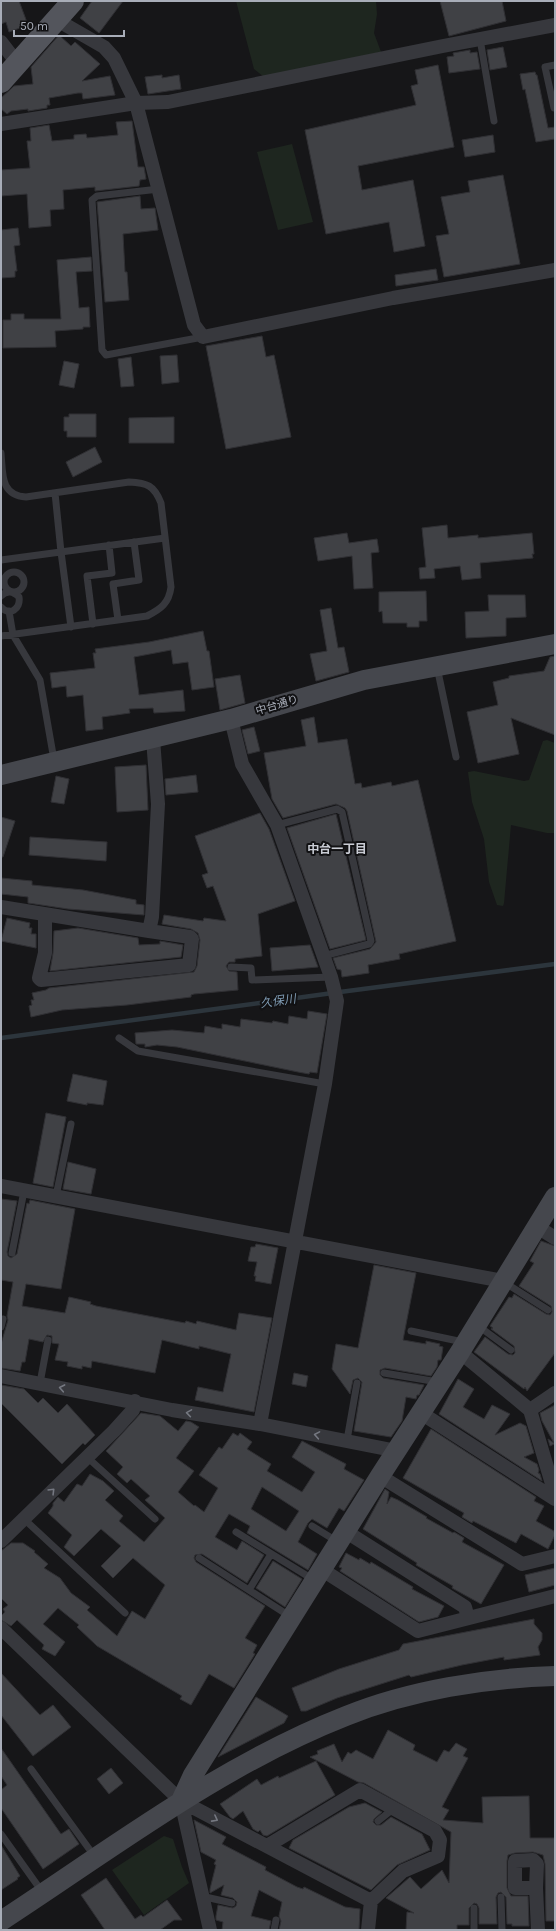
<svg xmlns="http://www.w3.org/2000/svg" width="556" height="1931" font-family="Karla,'Noto Sans JP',sans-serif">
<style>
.green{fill:#1e261f}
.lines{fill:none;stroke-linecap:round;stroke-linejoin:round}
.stream{stroke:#2c353c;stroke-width:4.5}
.building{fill:#404145;stroke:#303034;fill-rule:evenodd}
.lane{stroke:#37383d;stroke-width:7}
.street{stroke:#37383d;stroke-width:14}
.secondary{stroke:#45474d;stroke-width:20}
.primary{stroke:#53555c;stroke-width:22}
.oneway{stroke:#757881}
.labels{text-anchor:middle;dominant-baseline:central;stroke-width:4;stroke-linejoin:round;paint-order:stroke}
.street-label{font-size:11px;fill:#a8adb8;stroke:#111113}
.neighbourhood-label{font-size:12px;font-weight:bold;fill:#c9ccd4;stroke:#111113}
.water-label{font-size:12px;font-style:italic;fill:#7f9bb3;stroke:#111113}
</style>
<rect width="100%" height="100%" fill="#161618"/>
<path class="green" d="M236,1H376L377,14L374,33L381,52L264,77L254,69Z
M292,144L313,222L278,230L257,152Z
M547,740L555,743V833H547L511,825L504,903L503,906L497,905L489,882L484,839L472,802L468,772L474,771L524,781L529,780L543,741Z
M164,1836L173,1839L182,1867L189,1883L144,1915L112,1870Z"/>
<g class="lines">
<path class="stream" d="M1,1038L340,992L555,964"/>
</g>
<path class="building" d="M1,1H19L28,25L9,32L6,22L1,24Z
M92,1H123L99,33L80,18Z
M440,1H502L506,21L449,36Z
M59,35L71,46L75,42L100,64L82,81L110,76L115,95L83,99L82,93H78L49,98L50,105H47V108L28,111V109L11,111L7,114L1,109V98L14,86L33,84L31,67Z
M503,47L507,67L490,70L487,50Z
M470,50V53L477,52L480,69L449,73L447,57L454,56L453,53Z
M438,65L454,147L358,166L362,190L413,180L425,246L394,252L389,222L326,234L305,130L416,105L411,86L418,84L415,70Z
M535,72L536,75H537L548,128L555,127V139L536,142L525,89L523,90L520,74Z
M162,75V78L179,75L181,89L148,94L145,77Z
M132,121L138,167H144L146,179L140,180L139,186L95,191V187L63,190L64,209L50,210L51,226L29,228L27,194L1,196V170L30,168L27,141H31L30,128L49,125L52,141L74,139V135L86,134L87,138L118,135L116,122Z
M493,135L495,152L465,157L462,140Z
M503,175L520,264L444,277L436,236L449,234L441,197L470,192L468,181Z
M140,196L141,209L155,208L158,230L123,234L125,272H127L129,300L105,302L97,202Z
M18,228L20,245L14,246L17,271H15V277L1,278V230Z
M91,257L92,271L76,272L79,308L89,307L90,327H83V329L55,331L56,347L3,348V320H11V314H24V319H61L57,260Z
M436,269L438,280L396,286L395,275Z
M262,336L266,357L274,355L291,437L226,449L206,346Z
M177,355L179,382L162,384L160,356Z
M131,357L134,386L121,387L118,359Z
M64,361L79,364L74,388L59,385Z
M69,414H96V437H67V431H64V417H69Z
M174,417V443H129V418Z
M95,447L102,462L73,477L66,462Z
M447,525L448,538L478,535V538L532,533L534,554H532L533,558L480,563L481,578L462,580L460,566L434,569L435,578L420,579L419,568L426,567L422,528Z
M347,533L349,543L377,539L379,552L371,553L373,588L354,589L352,556L318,561L314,538Z
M426,591L427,621H419V627H407V623H383L382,611L379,612V592Z
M488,595H525L526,617L506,618V636L466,638L465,612L489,611Z
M331,608L338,648L344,647L349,672L316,681L310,654L327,651L320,610Z
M203,631L207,651H209L214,687L192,690L188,662L173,664L171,650L134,657L139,695L183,690L185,711L154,713L153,708L129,709L130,713L102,717L103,729L86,731L83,695L67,697L66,686L52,688L50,673L95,668L93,653H96L95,649L149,642Z
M555,656V735L511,718L519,754L478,763L467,712L498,705L493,682L509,678V676L544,671L550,657Z
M240,675L245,703L220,710L215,679Z
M314,717L318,743L347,739L355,784L361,783L362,788L391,782L392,786L418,780L456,941L399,954L400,959L368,965L369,973L342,977L341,970L337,969L333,958L370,949L376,942L347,811L345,808L336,804L283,818L272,799L264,753L306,746L301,720Z
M254,727L260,751L248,754L242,730Z
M146,765L148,810L117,812L115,767Z
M196,775L198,792L166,795L165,779Z
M56,776L69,779L64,804L51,802Z
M260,813L269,829L295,901L258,914L262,956L235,959V962H229L226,966L229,971L237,972L238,990L194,994L191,995V997L127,1005L62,1010L31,1017L29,1006L32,1005L31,1000H34L32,993L46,990L49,988L194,972L197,966L200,940L198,933L191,929L162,924L164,915L203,921L204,918L226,921L213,886L207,888L202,875L208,873L195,836Z
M336,814L366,940L330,949L287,828Z
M1,817L15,821L3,857H1Z
M30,837L107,842L106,861L29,855Z
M1,878L32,881V885L83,890L136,900V904L144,905V915L68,909L28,903V897L1,894Z
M7,918L30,923L29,928H32L31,934H36V948L1,941Z
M78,928L138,938L139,945L160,944V941L183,945L181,957L50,971L53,953L54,931Z
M310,945L318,967L272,971L270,948Z
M308,1011L327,1014L317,1073L310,1072L309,1074L298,1072L177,1047L157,1045L145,1047V1044H136L135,1033L172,1030L204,1033L205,1026L222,1029V1024L240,1027L241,1019L272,1023L273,1021L288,1024L289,1016L307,1019Z
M73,1074L107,1081L103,1105L87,1103V1105L67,1101Z
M46,1113L66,1117L53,1187L33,1183Z
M68,1162L96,1169L91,1194L63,1189Z
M1,1199L17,1201L7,1252L8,1256L11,1258L17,1254L27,1203L29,1204L30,1200L75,1209L61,1289L26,1284L22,1306L65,1313L69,1297L91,1302L90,1304L96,1306L185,1323L186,1321L196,1324L197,1321L236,1330L239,1313L272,1318L254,1412L195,1400L198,1387L223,1392L231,1354L199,1346V1349L162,1340L155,1373L92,1361L91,1368L82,1366V1369L67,1366L68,1362L55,1360L59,1344L52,1343V1336L47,1335L43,1342L29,1339L25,1362H22L20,1371L1,1368V1344L8,1320L7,1316L13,1282L1,1280Z
M541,1241L555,1246V1353L527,1391L525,1387L524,1389L474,1352L485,1337L508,1354L513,1355L515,1353L514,1346L491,1329L493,1328L490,1326L509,1297L512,1298L514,1294L546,1314L550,1315L552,1312L551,1306L519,1286L534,1263L530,1261Z
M256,1244L278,1248L271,1284L255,1281L256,1276H254L257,1262L248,1261L251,1247H255Z
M374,1265L416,1273L403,1340L426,1344V1341L440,1344L439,1346L443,1347L441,1360H438L437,1367L431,1376L385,1368L380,1370V1375L383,1378L424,1385L419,1395H417L416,1399L406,1397L402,1421L391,1437L354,1431L362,1382L358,1378L353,1380L350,1394L332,1369L336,1344L358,1348Z
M294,1373L308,1376L306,1387L292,1384Z
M458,1379L474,1389L463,1407L484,1419L492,1405L510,1414L495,1435L520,1423L526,1426L534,1453L524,1457L537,1464L539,1470L538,1473L540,1474L542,1481L439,1414Z
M1,1385L24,1389L38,1403L43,1398L58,1413L67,1404L95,1435L85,1445L83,1443L62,1464L1,1403Z
M555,1405V1446L554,1444L550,1446L548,1439L554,1443L542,1421L540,1413Z
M141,1413L160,1416L178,1431L186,1421L191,1422L199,1427L176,1458L194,1471L178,1492L194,1506L195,1505L204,1512L218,1488L199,1475L219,1447L222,1449L233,1433L238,1436L240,1433L252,1442L247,1449L271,1464L267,1471L302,1492L315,1472L292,1457L302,1441L346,1464L344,1469L364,1480L344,1511L339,1508L327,1528L312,1519L308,1523L298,1542L317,1554L308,1570L247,1533L250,1526L229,1514L215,1537L237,1550L242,1541L264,1555L247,1583L202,1554L195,1555L194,1558L196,1562L265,1606L245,1638L257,1645L253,1653L255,1654L234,1688L209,1674L191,1705L180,1699L182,1696L97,1646L77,1627L79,1625L58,1608L43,1624L65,1642L55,1656L42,1649L44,1645L17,1620L11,1626L1,1620V1616L5,1612L3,1609L8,1605L1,1598V1551L11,1543H23L35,1551L34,1552L48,1564L44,1568L60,1578L71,1593L90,1607L87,1610L117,1636L132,1611L145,1619L165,1585L133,1558L113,1578L101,1566L121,1546L101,1529L74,1556L64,1547L72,1535L48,1513L53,1506V1503L58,1497L64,1502L77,1484L82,1486L90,1474L103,1481L114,1491L105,1500L123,1516L119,1521L144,1542L165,1518L145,1500L150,1496L131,1479L127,1483L117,1474L123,1467L106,1451ZM262,1487L299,1511L286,1531L251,1509Z
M431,1429L536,1497L534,1501L544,1506L536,1521L554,1531L555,1535L548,1549L521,1534L516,1543L473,1521L472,1523L462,1517L464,1513L403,1478Z
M385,1489L389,1492L387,1504L391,1497L398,1500L427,1517L426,1518L453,1533L454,1532L464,1538L462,1542L504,1565L481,1604L452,1588L453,1586L416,1565L417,1563L363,1529Z
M346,1553L359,1560L360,1558L370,1564L371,1562L413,1587L412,1589L444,1606L438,1617L419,1622L340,1571L342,1568L339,1567Z
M273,1561L302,1579L285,1607L256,1588Z
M555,1568V1585L529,1592L525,1575Z
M534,1619V1624L542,1633V1640L538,1647L540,1655L504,1660V1657L462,1665L411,1677L409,1675L337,1698L306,1711H301L292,1688L339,1669L399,1650L403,1644Z
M1,1673L40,1715L53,1705L71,1727L33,1756L1,1715Z
M256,1697L288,1716L284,1723L218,1757Z
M388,1730L415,1745L413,1750L437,1762L444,1750L449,1752L456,1743L467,1749L463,1756L468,1758L442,1807L449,1810L443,1820L483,1823L482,1797L529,1796L530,1838H555V1921H546L545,1864L543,1855L533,1852L515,1853L508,1855L507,1861V1888L511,1896H528L529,1926H512V1924H507L506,1897L501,1892L498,1893L496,1897L497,1924H479V1908L477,1904L474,1903L469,1908V1925H457V1930H406L407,1912L414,1913L386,1898L410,1877L421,1889L442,1870L449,1883L451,1832L364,1783L358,1782L310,1757L318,1754L317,1751L334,1744L342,1762L348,1752L351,1754L356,1750L373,1759Z
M1,1748L61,1834L69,1829L79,1844L43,1869L1,1808V1790L7,1785L1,1776Z
M316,1761L335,1795L267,1836L263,1835L260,1830L258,1832L253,1829L243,1811L233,1819L230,1817L220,1804L257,1779L261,1785L278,1776L279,1778Z
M111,1768L123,1783L109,1794L97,1779Z
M365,1803L382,1812L374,1819L373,1822L376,1825H381L391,1817L422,1834L430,1850L397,1865L371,1890L289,1848L293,1840L349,1807Z
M194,1820L226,1837L222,1844L266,1867L265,1870L297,1887L303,1889L304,1887L345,1907L360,1909L359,1930H279L281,1921L279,1916L282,1902L259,1890L251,1916L271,1921L269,1930H222L223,1922L216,1920V1916L218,1905L233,1908L236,1906L237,1902L233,1898L221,1895L224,1885L210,1893V1889L216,1865L214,1864L216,1860L201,1852Z
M1,1845L20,1876L17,1878L18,1879L1,1890Z
M106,1878L135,1919L141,1915L143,1917L167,1900L182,1920H174L160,1930H105L81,1895Z"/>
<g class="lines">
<path class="lane" d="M480,39L494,121
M554,108L545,67L555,65
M159,189L97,196L92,200L102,350L106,355L203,337
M1,453C3,474 0,495 26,497L129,482C147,483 154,485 161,503L171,587C169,603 161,609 147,616L1,636
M55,493L61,552L71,627
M1,560L165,538
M4 582a10 10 0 1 1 20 0a10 10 0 1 1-20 0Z
M1,596C7,590 13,591 19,597C21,609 9,617 1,607
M9,611L13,635L40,680L54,760
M118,620L113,584L139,580L134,542
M93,624L87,576L112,573L109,545
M437,667L456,757
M277,825L337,809L342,812L371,941L369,944L323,956
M231,967L251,968L252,980L331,977
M119,1038L138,1051L325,1084
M56,1196L71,1124
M12,1253L24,1191
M504,1282L548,1310
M477,1325L511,1350
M1,1327L3,1319
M411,1331L463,1342
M384,1373L438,1382
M40,1383L48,1340
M347,1440L357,1383
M87,1457L155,1519
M24,1519L125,1613
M312,1526L338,1542
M236,1532L314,1580
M199,1558L291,1617
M249,1590L271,1554
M31,1769L95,1857
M378,1821L393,1809
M1,1834L43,1893
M201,1896L232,1903
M501,1897L502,1930
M274,1930L276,1920
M474,1930V1908"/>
<path class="street" d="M57,20L104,47L114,58L136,103L168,102L443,46L555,25
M1,42L18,64
M1,124L136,103L194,325L203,337L393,298L555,270
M231,719L242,764L277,825L331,977L337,1001L325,1084L260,1424
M1,907L149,931L152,917L158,804L153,739
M45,915V953L39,978L41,980L189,965L192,939L190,937L149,931
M1,1186L503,1281
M536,1226L555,1238
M460,1352L530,1410L555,1494
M1,1376L172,1410L260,1424L397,1451
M530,1410L555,1393
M421,1413L555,1499
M380,1476L522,1564L555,1556
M345,1531L465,1607L468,1618
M1,1541L114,1431L133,1410L135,1401
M321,1569L418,1631L555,1596
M1,1628L181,1801L371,1901L368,1930
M181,1801L210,1930
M267,1846L360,1790L435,1831L440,1840L438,1856L403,1871L371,1901
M536,1888H515V1861L533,1860L537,1864L536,1888L538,1930"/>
<path class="secondary" d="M1,775L231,719L364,680L555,644
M181,1801L193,1775L380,1476L460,1352L555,1197
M1,1921C113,1848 221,1765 346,1716C410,1690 487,1678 555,1676"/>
<path class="primary" d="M1,82L73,1"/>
</g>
<defs><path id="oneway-chevron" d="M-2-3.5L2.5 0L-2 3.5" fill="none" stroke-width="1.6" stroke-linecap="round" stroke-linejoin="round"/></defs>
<g class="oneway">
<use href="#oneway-chevron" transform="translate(62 1388) rotate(-169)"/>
<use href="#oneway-chevron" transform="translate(189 1413) rotate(-171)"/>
<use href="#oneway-chevron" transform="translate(317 1435) rotate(-170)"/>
<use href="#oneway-chevron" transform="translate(52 1491) rotate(-45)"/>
<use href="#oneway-chevron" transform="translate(215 1819) rotate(28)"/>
</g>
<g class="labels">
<g class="street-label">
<text transform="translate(277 705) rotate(-17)">中台通り</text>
</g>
<g class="neighbourhood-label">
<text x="337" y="849">中台一丁目</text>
</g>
<g class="water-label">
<text transform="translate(278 1001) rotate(-8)">久保川</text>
</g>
</g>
<rect width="556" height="1931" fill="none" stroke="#a8adb8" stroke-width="4"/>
<path d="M14 30v6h110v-6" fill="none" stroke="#a8adb8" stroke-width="2"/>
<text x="20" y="30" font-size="12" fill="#a8adb8" stroke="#111113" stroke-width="3" paint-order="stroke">50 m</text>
</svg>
